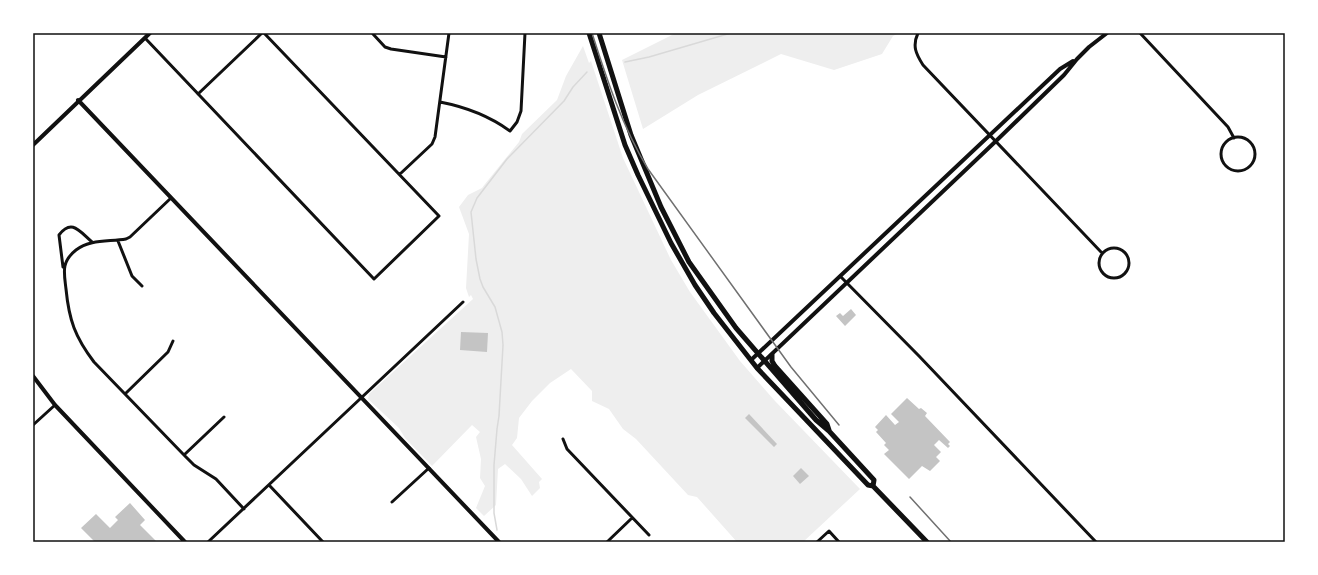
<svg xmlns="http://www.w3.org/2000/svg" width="1318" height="575" font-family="'Sofia Sans Condensed',sans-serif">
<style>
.green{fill:#eee}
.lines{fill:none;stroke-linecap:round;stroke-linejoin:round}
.stream{stroke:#d9d9d9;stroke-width:1.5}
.building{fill:#c4c4c4}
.minor{stroke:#111;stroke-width:3}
.tertiary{stroke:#111;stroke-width:4}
.primary{stroke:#111;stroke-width:5}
.rail{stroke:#707070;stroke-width:1.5}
.neatline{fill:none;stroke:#111;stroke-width:1.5}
</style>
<rect width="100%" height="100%" fill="#fff"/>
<path class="green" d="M676,33H899L893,36L882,54L834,70L781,54L698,95L643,129L622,60Z
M583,46L589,63L591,61L623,158L671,260L690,292L740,361L775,401L860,489L803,542H737L697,497L688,495L636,439L623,429L609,409L592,401V391L571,369L550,383L532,401L519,418L517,438L512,445L542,479L539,482L540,488L532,496L521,479L505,464L498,469L496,505L484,516L476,508L485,486L480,478L481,459L476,437L480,432L472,425L432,466L405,438L399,428L368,399L369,394L473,299L471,295L469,297L466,288L469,234L459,207L468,195L482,188L485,184L519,142L522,134L557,100L566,76Z"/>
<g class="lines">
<path class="stream" d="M625,62L649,57L731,33
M497,530L494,513V465L497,429L499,416L503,345L502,332L495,307L483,287L480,279L476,259L471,212L477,198L507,159L564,101L573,87L587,72"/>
</g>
<path class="building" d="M851,309L856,315L845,326L836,316L840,313L843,316Z
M461,332L488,333L487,352L460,350Z
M907,398L919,409L921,408L927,413L925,416L950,442L948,444L950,446L948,448L939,440L934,445L941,452L936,457L940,461L930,471L922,466L909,479L884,454L889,450L884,445L886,443L876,432L878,430L875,427L886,415L895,425L899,422L891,414Z
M749,414L777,444L774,447L745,418Z
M801,468L809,476L800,484L793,476Z
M130,503L145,520L140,525L157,542H95L81,528L96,514L110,528L118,520L115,517Z"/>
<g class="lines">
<path class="minor" d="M918,33C912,46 916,54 923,65L1102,253
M1140,33L1228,127L1234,138
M373,34L385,47L391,49L446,57
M145,38L374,279L439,216L264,33
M198,94L262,33
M440,102C466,107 488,115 510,131L517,122L521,111L525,33
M1221 154a17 17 0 1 1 34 0a17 17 0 1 1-34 0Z
M400,174L432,144L435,137L449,33
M171,198L130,237L126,239C109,242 90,239 76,250C61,262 64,272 66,289C69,320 75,337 94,362L184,455L194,465L216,479L244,509
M118,241L132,276L142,286
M1099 263a15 15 0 1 1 30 0a15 15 0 1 1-30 0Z
M63,267L59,235C72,218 80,232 92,242
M840,276L919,356L1096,542
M125,394L168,352L173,341
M33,425L55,405
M563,439L567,449L649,535
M184,455L224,417
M269,485L323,542
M392,502L429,468
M208,542L463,302
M607,542L632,518
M817,542L829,531L839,542"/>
<path class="tertiary" d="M78,100L499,542
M33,145L150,33
M751,360L1060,69L1073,61
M757,368L996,141L1064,75L1077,59L1089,47L1107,33
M33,376L55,405L185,542"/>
<path class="primary" d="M589,33L625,145L638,175L671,243L695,285L714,313L757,368L868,485L873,486L927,542
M599,33L631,135L661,207L689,262L736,328L816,420L829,431L874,480L873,486
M772,355V361L775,366L827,424L829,430"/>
<path class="rail" d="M592,33C607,80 622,126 648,169L791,367L839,425
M910,497L951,542"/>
</g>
<rect width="1318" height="575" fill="none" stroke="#ffffff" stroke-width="68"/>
<rect x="34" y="34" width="1250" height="507" class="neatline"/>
</svg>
